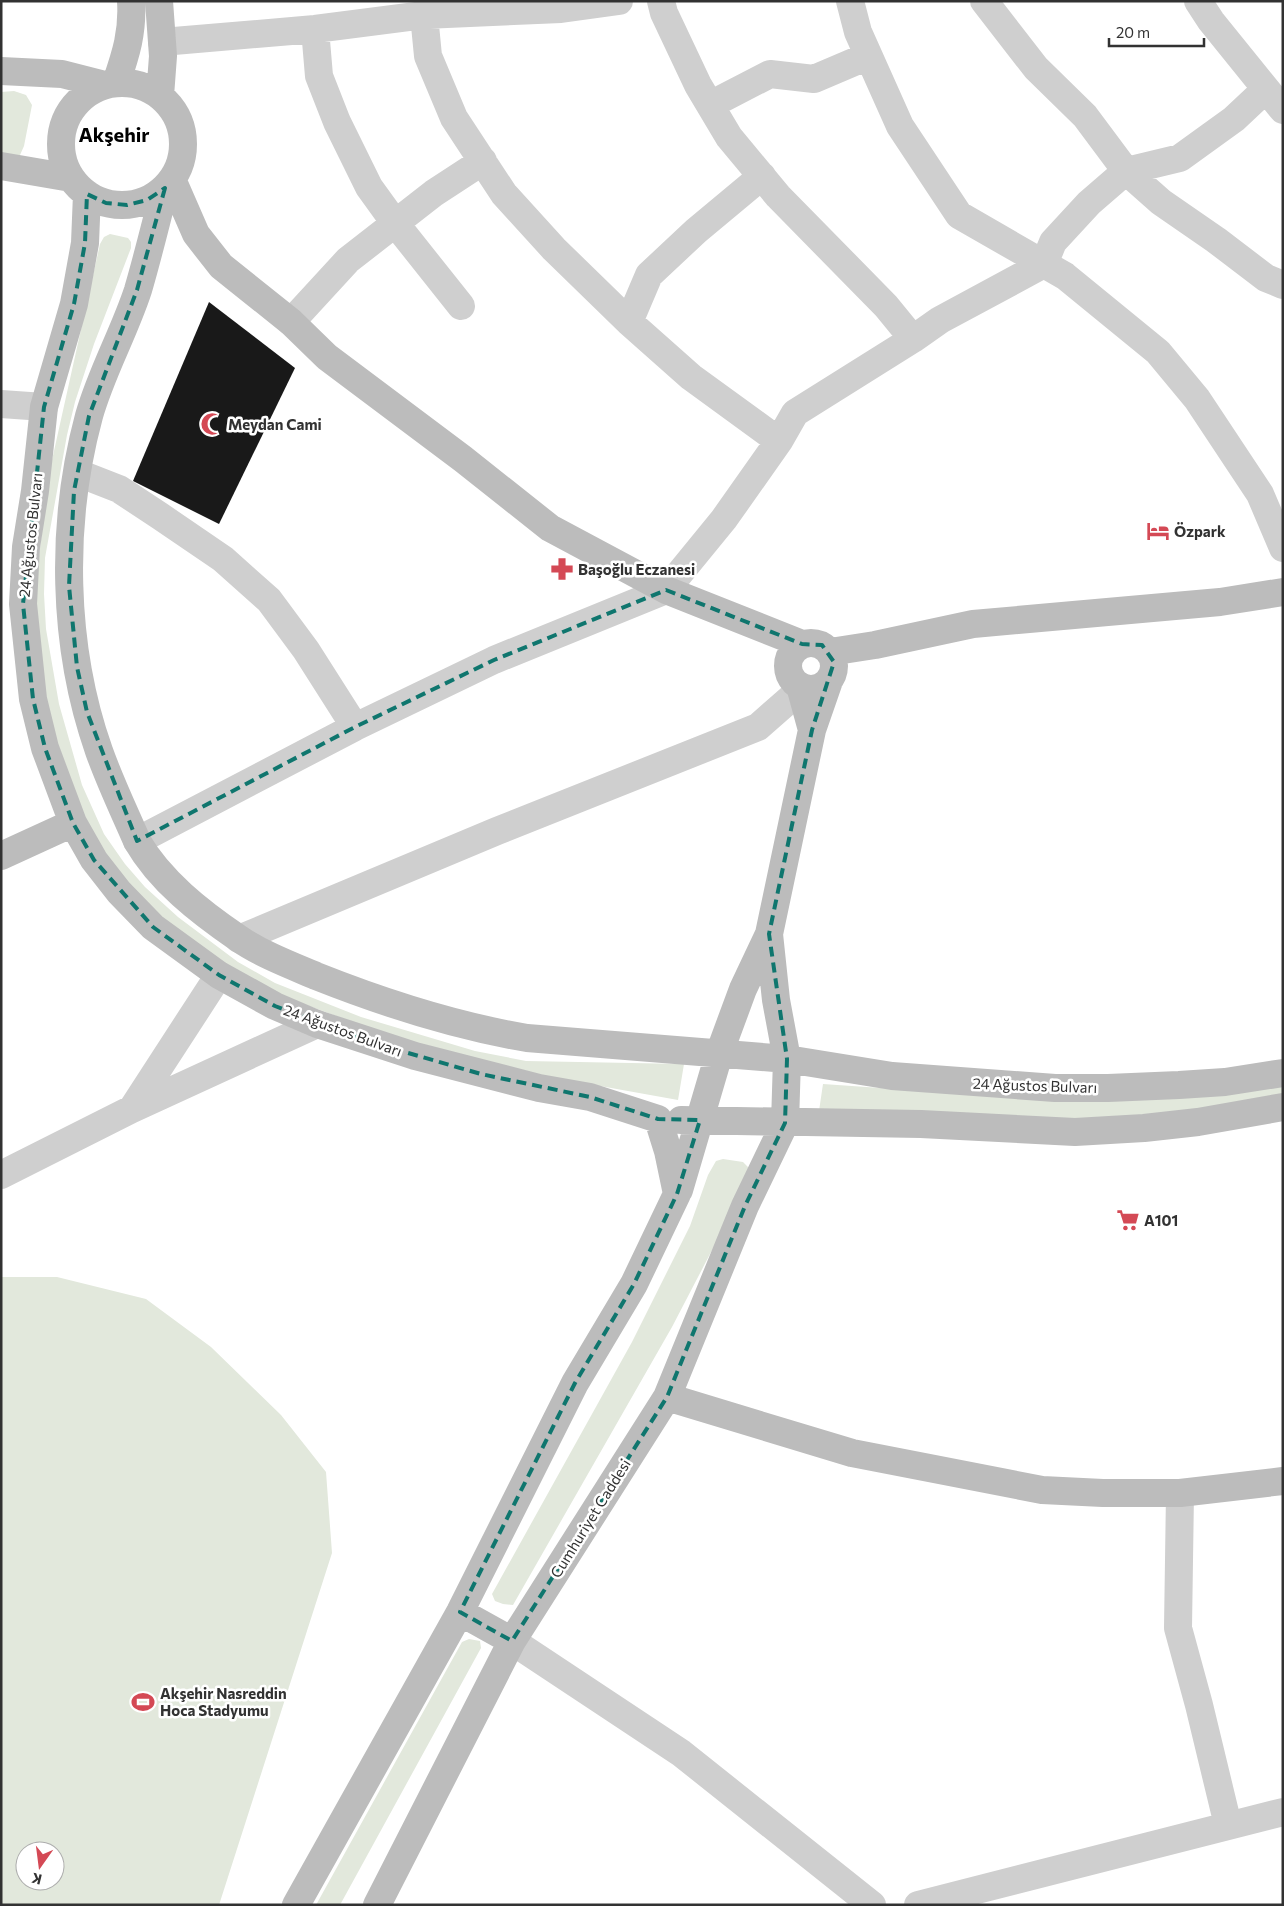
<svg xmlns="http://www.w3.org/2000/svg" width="1284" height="1906" font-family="Commissioner,sans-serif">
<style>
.green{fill:#e2e8dc;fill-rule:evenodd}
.building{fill:#191919}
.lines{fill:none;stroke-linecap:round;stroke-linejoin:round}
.street{stroke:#cfcfcf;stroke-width:28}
.secondary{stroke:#bcbcbc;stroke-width:28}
.marked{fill:none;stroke:#0f766e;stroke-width:4;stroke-dasharray:10 6;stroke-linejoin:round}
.labels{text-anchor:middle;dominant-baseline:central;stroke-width:5;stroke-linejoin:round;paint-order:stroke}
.poi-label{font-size:15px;font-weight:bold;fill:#323232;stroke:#fff;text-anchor:start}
.street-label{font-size:15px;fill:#323232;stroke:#fff}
.district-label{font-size:20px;font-weight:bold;fill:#000;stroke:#fff}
</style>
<rect width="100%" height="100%" fill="#fff"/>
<path class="green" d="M14,91L26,95L32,105L24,146L20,155L9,156L1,154V92Z
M110,234L128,238L131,242V248L94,344L75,402L67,435L45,558L44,594L46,629L59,704L82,785L104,834L125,864L145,887L178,917L238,962L275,983L361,1017L475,1051L526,1061L684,1064L678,1100L511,1070L413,1044L298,1002L262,987L178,932L139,896L109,860L88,826L55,736L43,686L34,595L50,469L100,244L104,237Z
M823,1084L1039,1099L1283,1085V1096L1213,1109L1124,1117L1064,1119L819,1111Z
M723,1159L743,1162L748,1167L749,1179L672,1327L513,1605L503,1604L495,1601L492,1594L632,1342L690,1226L708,1175L716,1161Z
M1,1277H57L146,1299L211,1347L281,1415L326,1472L332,1553L219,1905H1ZM25,1851H55V1881H25Z
M469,1639L480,1641L481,1648L340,1905H316L462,1642Z"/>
<path class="building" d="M209,302L295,368L219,524L133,481Z"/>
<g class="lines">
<path class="street" d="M661,1L664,13L698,85L729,137L778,196L886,306L913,339
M850,1L858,32L900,126L959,215L1065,276L1158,352L1197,399L1260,494L1283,548
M984,1L1036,68L1085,116L1126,171L1161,202L1216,240L1266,278L1283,285
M1198,1L1211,21L1283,110
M424,15L428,56L454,118L504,194L554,249L629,322L691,377L779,441
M315,29L319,76L337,122L369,187L395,223L461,306
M162,42L315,29L424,15L561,9L619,1
M710,105L770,74L814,79L868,56
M291,322L348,260L434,193L483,161
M629,322L649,275L696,231L762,176
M1,404L44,407
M78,473L119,489L160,516L223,559L269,600L306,650L355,727
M137,841L355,727L494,660L666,590L724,519L779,441L795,413L913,339L940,320L1044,264L1053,242L1089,203L1126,171L1180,158L1234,119L1266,89
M239,939L497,831L758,727L791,698L800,686
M132,1109L219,975
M1,1175L132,1109L317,1024
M1180,1493L1178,1628L1199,1705L1228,1825
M512,1641L681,1753L872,1905
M918,1905L1283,1812"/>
<path class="secondary" d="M159,1L163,56L160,96
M1,71L62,74L105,85
M61 144a61 61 0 1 1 122 0a61 61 0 1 1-122 0Z
M116,83C126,54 133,32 131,1
M1,166L71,178
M172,179L196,234L221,266L291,322L327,357L463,459L550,528L666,590L802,644
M165,188C156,222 148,256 138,290C124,333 101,373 89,416C60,523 62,646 99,751C110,782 124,811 137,841C160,881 200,912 238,938C261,954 290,965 316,976C384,1003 456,1026 527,1038L787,1059L892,1076L1055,1088H1108L1179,1085L1225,1082L1283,1073
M87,194L85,243L74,304L44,407L35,491L26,547L23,604L33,699L45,748L73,823L94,860L119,892L153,927L219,975L275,1006L317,1024L415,1056L539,1088L590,1097L658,1119L668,1151L677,1194L634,1284L575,1383L460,1612L296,1905
M788 666a23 23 0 1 1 46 0a23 23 0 1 1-46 0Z
M830,652L875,645L973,624L1220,602L1283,592
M800,686L812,730L829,681
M1,856L73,823
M769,934L812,730
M681,1120L921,1124L1075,1132L1144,1128L1198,1122L1283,1107
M667,1397L852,1453L1042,1490L1103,1493H1180L1283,1481
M460,1612L512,1641
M377,1905L512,1641L667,1397L745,1206L785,1123L787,1059L776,1000L769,934L743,989L719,1054L679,1190"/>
</g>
<path class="marked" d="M165,188L137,290L89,416L74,491L69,586L77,667L87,712L137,841L355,727L494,660L666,590L802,644L822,645L834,662L812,730L769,934L787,1059L785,1123L745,1206L667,1397L512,1641L460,1612L575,1383L634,1284L677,1194L700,1120L658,1119L590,1097L481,1074L370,1042L275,1006L219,975L153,927L94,860L73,823L45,748L33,699L23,604L44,407L74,304L85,243L87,194L106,203L127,205L147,200Z"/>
<defs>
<symbol id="mosque-bare" viewBox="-9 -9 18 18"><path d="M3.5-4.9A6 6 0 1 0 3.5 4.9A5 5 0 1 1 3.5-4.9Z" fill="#d44955" stroke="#fff" stroke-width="2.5" paint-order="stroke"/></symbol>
<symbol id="hotel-bare" viewBox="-9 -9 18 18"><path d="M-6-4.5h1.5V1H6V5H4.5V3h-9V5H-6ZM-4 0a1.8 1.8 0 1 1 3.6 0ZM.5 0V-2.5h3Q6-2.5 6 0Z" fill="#d44955" stroke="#fff" stroke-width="2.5" paint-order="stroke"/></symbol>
<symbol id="pharmacy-bare" viewBox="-9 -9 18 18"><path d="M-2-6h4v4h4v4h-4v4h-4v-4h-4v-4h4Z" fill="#d44955" stroke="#fff" stroke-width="2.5" paint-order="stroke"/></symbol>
<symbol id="supermarket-bare" viewBox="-9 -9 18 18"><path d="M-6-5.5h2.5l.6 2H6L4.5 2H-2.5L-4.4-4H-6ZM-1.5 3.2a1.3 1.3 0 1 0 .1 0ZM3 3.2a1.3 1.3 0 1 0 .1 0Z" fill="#d44955" stroke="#fff" stroke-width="2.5" paint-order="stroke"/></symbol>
<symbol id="stadium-bare" viewBox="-9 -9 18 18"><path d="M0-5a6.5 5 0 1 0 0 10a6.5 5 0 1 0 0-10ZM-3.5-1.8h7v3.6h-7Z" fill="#d44955" stroke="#fff" stroke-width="2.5" paint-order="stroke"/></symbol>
</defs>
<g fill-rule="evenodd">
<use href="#mosque-bare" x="196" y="408" width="32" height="32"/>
<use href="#hotel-bare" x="1142" y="515" width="32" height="32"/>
<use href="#pharmacy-bare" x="546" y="553" width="32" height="32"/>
<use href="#supermarket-bare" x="1112" y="1204" width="32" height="32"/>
<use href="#stadium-bare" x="127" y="1686" width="32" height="32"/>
</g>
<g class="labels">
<g class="poi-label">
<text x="228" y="424">Meydan Cami</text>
<text x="1174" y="531">Özpark</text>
<text x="578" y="569">Başoğlu Eczanesi</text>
<text x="1144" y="1220">A101</text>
<text x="160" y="1693">Akşehir Nasreddin<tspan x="160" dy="17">Hoca Stadyumu</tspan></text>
</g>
<g class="street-label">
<text transform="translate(30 535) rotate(-84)">24 Ağustos Bulvarı</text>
<text transform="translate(343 1030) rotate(20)">24 Ağustos Bulvarı</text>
<text transform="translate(1035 1085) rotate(2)">24 Ağustos Bulvarı</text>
<text transform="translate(590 1518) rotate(-58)">Cumhuriyet Caddesi</text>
</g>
<g class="district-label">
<text x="114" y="134">Akşehir</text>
</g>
</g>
<rect width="1284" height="1906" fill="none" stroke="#323232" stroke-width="5"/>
<g transform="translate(40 1866) rotate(194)"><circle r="24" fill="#ffffff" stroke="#adadad"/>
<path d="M0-4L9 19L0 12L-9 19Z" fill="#d44955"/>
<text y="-8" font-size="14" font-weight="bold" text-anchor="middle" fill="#323232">K</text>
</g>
<path d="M1109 38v8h95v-8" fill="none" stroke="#323232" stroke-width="2.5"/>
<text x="1116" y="38" font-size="15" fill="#323232" stroke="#ffffff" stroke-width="4" paint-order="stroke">20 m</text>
</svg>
